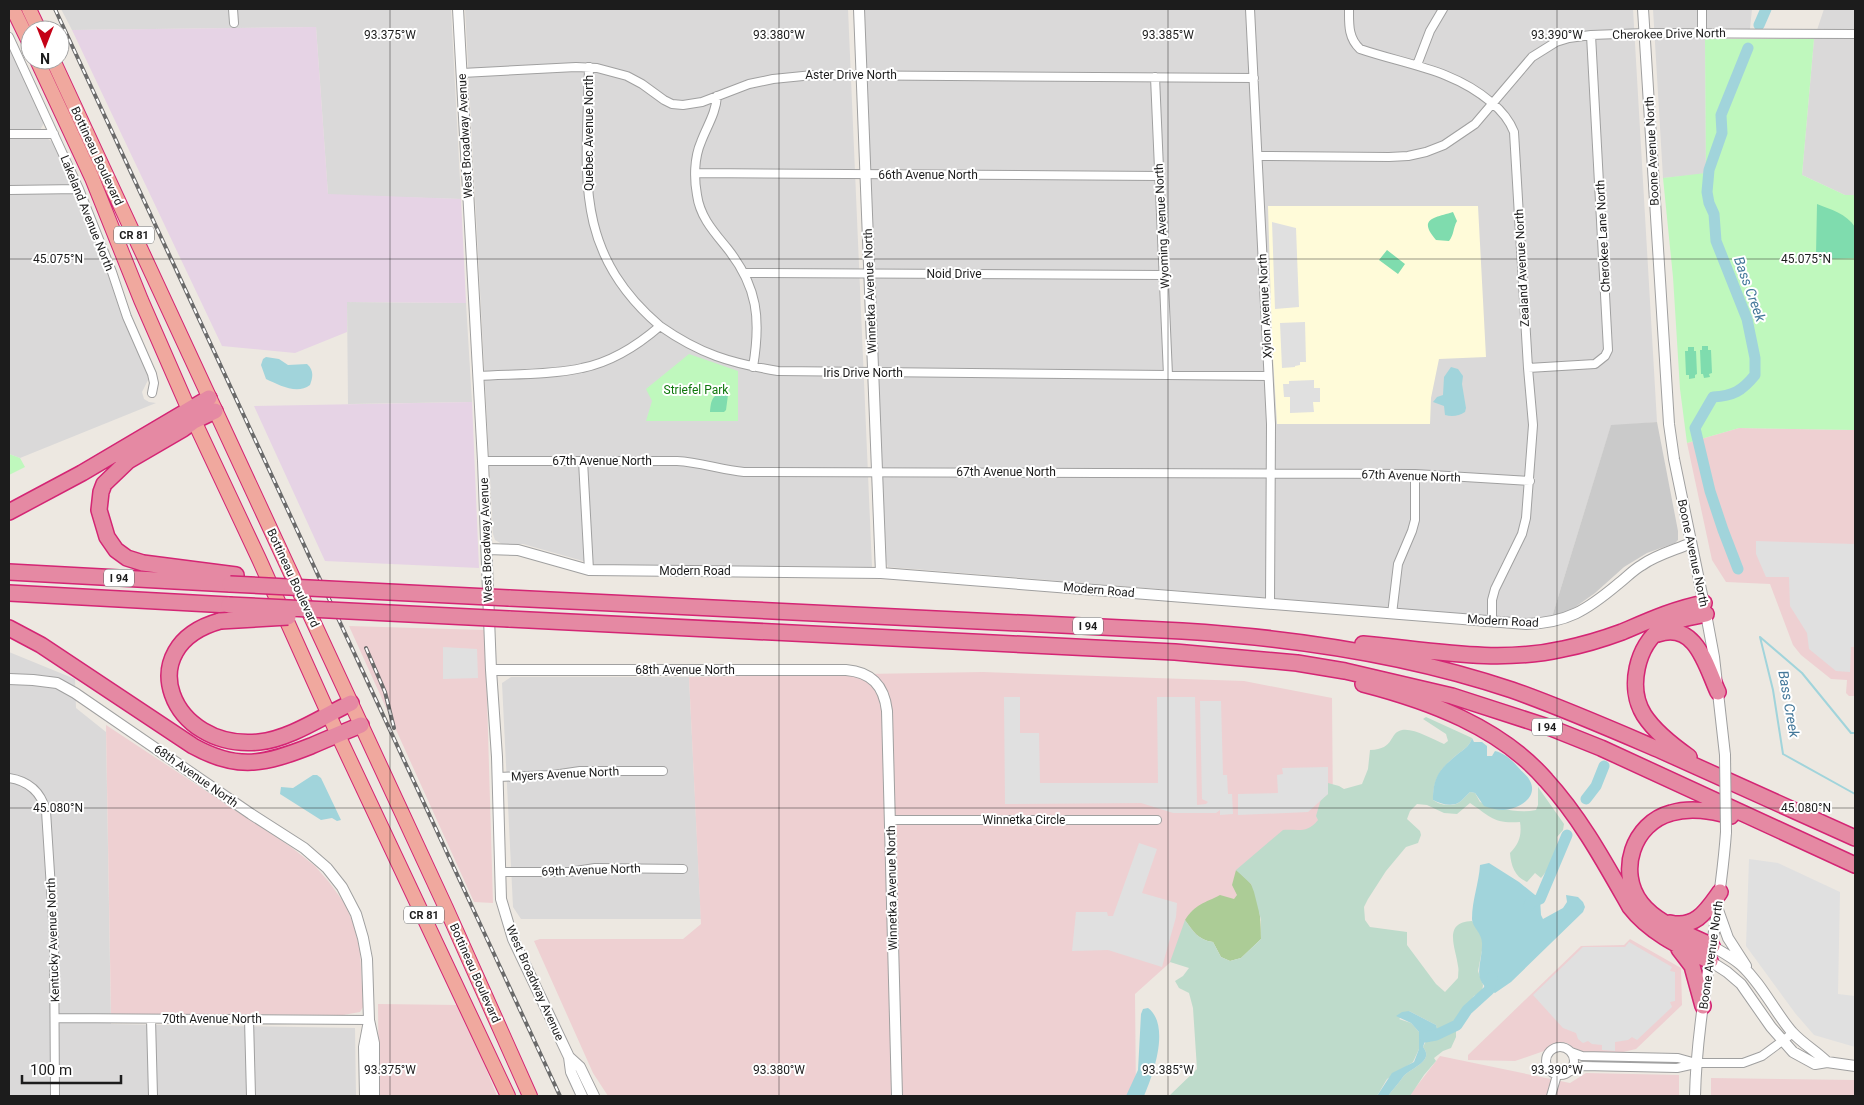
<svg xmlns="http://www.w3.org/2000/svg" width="1864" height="1105" font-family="Roboto,sans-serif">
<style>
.residential{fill:#dad9d9}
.commercial{fill:#eed0d2}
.industrial{fill:#e6d3e5}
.education{fill:#fffbd9}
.religious{fill:#cacaca}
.forest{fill:#accc96}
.wetland{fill:#bedbcb}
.park{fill:#bff8bd}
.pitch{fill:#7fdcae}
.parking{fill:#e0e0e0}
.water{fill:#a1d4db}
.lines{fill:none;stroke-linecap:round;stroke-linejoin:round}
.stream{stroke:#a1d4db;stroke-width:2}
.river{stroke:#a1d4db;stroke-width:11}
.minor-casing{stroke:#a0a0a0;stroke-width:10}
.tertiary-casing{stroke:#a0a0a0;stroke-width:12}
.trunk-casing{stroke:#d42574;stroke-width:16}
.motorway-casing{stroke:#d42574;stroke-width:18}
.minor{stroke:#fff;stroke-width:8}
.tertiary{stroke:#fff;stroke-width:10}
.trunk{stroke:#f0a89e;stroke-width:14}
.motorway{stroke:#e589a3;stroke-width:15}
.rail-casing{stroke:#6a6a6a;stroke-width:4}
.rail{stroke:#fff;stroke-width:2;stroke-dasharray:5.5;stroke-linecap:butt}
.tertiary-bridge-casing{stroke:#a0a0a0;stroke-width:12;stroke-linecap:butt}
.motorway-bridge-casing{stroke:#d42574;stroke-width:18;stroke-linecap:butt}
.tertiary-bridge{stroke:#fff;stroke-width:10}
.motorway-bridge{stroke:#e589a3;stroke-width:15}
.ticks{fill:none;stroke:#1c1c1c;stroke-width:1;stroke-opacity:0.45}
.labels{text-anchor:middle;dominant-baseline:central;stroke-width:4;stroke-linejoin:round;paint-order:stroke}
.shield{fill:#fff;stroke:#606060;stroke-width:1}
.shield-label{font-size:11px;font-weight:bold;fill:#1c1c1c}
.street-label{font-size:12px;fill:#1c1c1c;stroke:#fff}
.park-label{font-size:12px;fill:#0f770c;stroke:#fff}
.water-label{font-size:14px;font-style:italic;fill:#44789a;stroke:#fff}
.ticks-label{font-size:12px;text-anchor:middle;fill:#1c1c1c;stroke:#fff;stroke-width:4;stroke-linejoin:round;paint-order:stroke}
</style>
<rect width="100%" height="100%" fill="#ede8e1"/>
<path class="residential" d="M61,9H451L461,199L328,195L316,27L72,30Z
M465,9H848L872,567L597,565L523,544H502L495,540L493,534Z
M864,9H1633L1657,422L1611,426L1552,617L1527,619L888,567L886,561Z
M1653,9H1752L1750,29L1712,28L1705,39L1706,174L1663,178Z
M1824,9H1855V195H1845L1802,175L1814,39Z
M9,46L44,123L40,130H9Z
M9,139H48L54,143L98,245L125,324L148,373L149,378L142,392L144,399L149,402L156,403L20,458L9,454Z
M347,302L466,303L472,402L348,404Z
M9,652L75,679L76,708L106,732L111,1024L355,1028L356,1096H9Z
M511,677H689L701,919H521L513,907L502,683Z"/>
<path class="commercial" d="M1739,428L1855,430V696H1849L1846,693L1847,680L1831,679L1801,655L1793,645L1770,584L1726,582L1712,560L1687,443Z
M349,626L485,630L493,903L474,902Z
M983,672L1244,681L1332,698L1333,816L1135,994L1136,1096H608L593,1073L534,941L540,939H683L701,924L689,677Z
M106,725L291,847L315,866L329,882L345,904L353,923L360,950L363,1007L360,1012L343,1015L111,1014Z
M1630,939L1681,968L1682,1005L1636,1049L1619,1053L1579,1052L1567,1043L1559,1042L1544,1051L1515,1061L1468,1060V1055L1581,946L1624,945Z
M378,1004L459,1005L473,1036L497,1096H379Z
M1440,1056L1570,1083L1586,1073L1679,1075V1096H1409Z
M1711,1078L1855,1080V1096H1711Z"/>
<path class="industrial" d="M316,27L328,194L461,199L466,303L347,302V332L295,353L222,346L72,30Z
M472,402L479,568L325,561L254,406Z"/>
<path class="education" d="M1268,206H1478L1486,357L1439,359L1431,398L1430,424H1277L1272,342Z"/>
<path class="religious" d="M1657,422L1678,531V540L1675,543L1647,553L1624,567L1595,593L1571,610L1552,617L1611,425Z"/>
<path class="forest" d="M1236,870C1241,874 1247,879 1251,884C1260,898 1261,923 1261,939L1241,958L1230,961L1221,957L1213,942C1198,940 1193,931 1185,920C1195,904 1205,903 1220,895L1234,899L1237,895L1232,885Z"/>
<path class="wetland" d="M1426,717L1472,738C1470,745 1465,749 1459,753C1442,767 1433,776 1433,800C1440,805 1453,808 1461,801C1464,798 1467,795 1470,792L1475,793L1480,802C1498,808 1517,814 1536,810L1538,805V787L1564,824L1563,830L1557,837C1558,854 1552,865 1541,878L1535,873L1527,882C1515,877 1511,866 1510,853C1519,844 1522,835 1520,822C1493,824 1490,816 1470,803L1457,814L1444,813L1427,805L1417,804L1410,811L1407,819L1420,831L1421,835L1418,843L1406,847L1386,871L1368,899L1364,907L1365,920L1370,927L1407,932V945L1436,984L1445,992L1458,978C1458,974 1459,970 1458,966C1456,948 1442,922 1472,921L1482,937L1483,945L1478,971L1483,985L1482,992L1474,996L1455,1022L1437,1031L1436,1025L1409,1011L1399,1019L1411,1023L1419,1032V1049L1413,1062L1387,1079L1377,1096H1169L1197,1069L1193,1008L1189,993L1179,988L1175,981L1183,976L1189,968L1170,962L1185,920C1193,931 1198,940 1213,942L1221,957L1230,961L1241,958L1261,939V920L1254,892L1251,884L1236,870L1283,830C1298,829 1307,834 1318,820L1316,816L1321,799L1328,794V783L1339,786L1344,789L1362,784L1368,769L1370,750C1396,749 1388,733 1402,730C1414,728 1432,739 1444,744L1448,741L1446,734L1423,719Z
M1456,1029V1037L1451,1048L1443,1051L1434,1058L1436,1061L1424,1075L1410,1096H1388C1393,1089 1399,1083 1403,1077C1410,1068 1435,1062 1423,1047L1426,1041L1439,1037Z"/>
<path class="park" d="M1705,39H1814L1802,175L1845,195H1855V430L1739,428L1687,443L1680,389L1673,277L1663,178L1706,173Z
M689,354L738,371V421H646L652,401L646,389Z
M9,454L20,458L25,467L9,475Z"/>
<path class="pitch" d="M1817,204C1830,209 1847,214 1855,227V258L1821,259L1816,255Z
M1453,212L1457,221C1453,228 1454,235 1449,241L1436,240C1417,218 1435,218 1453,212Z
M1387,250L1405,264L1398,274L1379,260Z
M1702,346H1708V350H1711L1712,373L1709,374L1710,377L1704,378L1703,374H1701L1700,350H1702Z
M1688,347H1694V351H1696L1697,374L1695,375V378L1689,379V375H1686L1685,351H1688Z
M722,393L728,395L726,410L724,412H710C711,403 711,395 722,393Z"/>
<path class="parking" d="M1272,222L1296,228L1299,307L1275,309Z
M1305,322L1306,362H1300V365L1295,366V367L1282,368L1280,323Z
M1314,380V388H1320V402H1313L1314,412L1290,413V397H1284L1283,384H1289V381Z
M1756,541L1855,544V647H1851L1850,672L1836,671L1809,649L1807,633L1790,606L1789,577H1766L1756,554Z
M443,647L477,649L478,678L443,679Z
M1004,697H1020V733H1039L1040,783H1158L1157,697H1195L1197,805L1206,804L1208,802L1202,799L1200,701H1221L1223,775H1227L1228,794H1232L1233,814L1220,815V810L1216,813H1173L1141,803L1005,804Z
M1328,767V794L1308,812L1238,815V794L1278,793L1277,775L1283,774L1282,768Z
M1139,843L1157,849L1142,893L1177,903L1176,917L1162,967L1108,950L1072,951L1076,912H1107L1108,916H1113Z
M1749,859L1778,863L1840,892L1838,994L1855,996V1047L1814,1035L1795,1013L1746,946Z
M1629,942L1672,967L1670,971L1675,972V1001L1670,1002L1672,1007L1637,1040L1632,1037L1628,1040L1615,1042V1051L1602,1050V1045L1592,1044L1588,1041L1583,1043L1578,1039L1576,1033L1563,1028L1533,995L1583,947H1625Z"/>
<path class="water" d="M266,357L279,359L288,365L307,364C314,370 313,377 310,385C297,395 279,385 266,379L261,365L263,359Z
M1451,367L1458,369L1463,376L1462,384L1466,408L1465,412C1459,416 1452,417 1445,415L1444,406L1433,402L1437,397L1443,395L1444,377Z
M1472,738L1474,742H1482L1487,746V756H1492L1495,751C1504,753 1512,760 1517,766C1521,771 1528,776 1530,781C1539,798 1517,810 1503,810C1497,810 1490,808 1484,806L1475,793L1470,792C1467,795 1464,798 1461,801C1453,808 1441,804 1433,800C1433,775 1441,768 1459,753C1465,749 1470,745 1472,738Z
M313,775H317L321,778L341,820L337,821L332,818L321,820L280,794L281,787L293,788Z
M1489,863L1519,882L1540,899L1541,915L1543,919L1563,908L1567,902L1566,895L1578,897L1583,902L1585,907L1583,912L1511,982L1495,993C1469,981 1483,963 1482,943C1482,933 1472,927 1472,919C1472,900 1479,883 1480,865Z
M1148,1008C1171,1025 1153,1075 1144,1096H1126L1138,1070L1141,1014L1143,1009Z
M1409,1011L1436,1025L1439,1037L1425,1041L1423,1047C1435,1062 1410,1068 1403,1077C1399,1083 1393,1089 1388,1096H1377L1392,1073L1414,1062L1419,1049V1032L1411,1023L1396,1016L1402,1012Z"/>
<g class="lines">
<path class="stream" d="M1760,637L1773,690L1783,754L1855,794
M1760,637L1802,673L1851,733H1855"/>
<path class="river" d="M1759,25L1766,9
M1738,569L1723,530L1710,491L1695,428L1713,397C1733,396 1742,391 1755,375V358L1747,319L1716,241L1714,214L1709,203L1707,192L1709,170L1722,133L1721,115L1748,48
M1586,799L1596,786L1604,766
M1529,906L1530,903L1540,899L1567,835
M1425,1037L1436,1035L1457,1025L1467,1010L1489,990L1492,977"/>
<defs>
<path id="minor" d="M233,9L234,23
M1250,9L1271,424L1270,604
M1349,9C1349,24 1348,38 1360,49C1407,65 1452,69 1491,102C1502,111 1509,119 1514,132L1528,368L1533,425L1526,518L1522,534L1495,589L1492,600V622
M1702,33V9
M9,37L79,189L112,272L127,317L152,374L154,383L152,393
M1417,65L1430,31L1443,9
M589,67C587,172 571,250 660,326
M462,73L576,67L597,68L627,76L642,84L664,100L672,104L683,105L702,102L749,84L773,79L813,75L1254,78
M1155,77L1168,375
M717,96C716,113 707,126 701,142C694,158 694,179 697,195C700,217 714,232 727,248C758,287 761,319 753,367
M9,134H54
M1258,156L1389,157L1408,156L1426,152L1444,145L1475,124L1532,57L1556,42L1569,38L1591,35L1645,33L1855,34
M696,173L1160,176
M9,190L79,189
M744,273L1164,275
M1528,368L1595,364L1605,356L1608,350L1591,35
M478,376C510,374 552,375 582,368C612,362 637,346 660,326C700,354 730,363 778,371L1268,376
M483,461H677C700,462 721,470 744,472L1415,474L1530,481
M583,461L589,570
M1392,614L1398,564L1412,531L1415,520V474
M498,777L553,775L580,771H663
M9,778C29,781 41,792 46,811L54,935L55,1096
M891,820H1157
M500,872H569L595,868L683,869
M55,1018L369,1020
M151,1019L153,1096
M249,1019L251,1096
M1546 1061a14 14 0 1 1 28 0a14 14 0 1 1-28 0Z
M1571,1052L1582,1056L1678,1058L1696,1063H1743L1762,1056L1793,1033
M1571,1071L1583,1066L1677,1068L1695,1064
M1551,1096L1557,1075"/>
<path id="tertiary" d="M458,9L483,461L491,670L497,757L501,899L513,939L569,1057L580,1067L594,1096
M859,9L881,573
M1643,9L1669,424L1674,459L1706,614L1714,657L1725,755
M487,549L518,550L589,570L881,573L1526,624C1567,623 1587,610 1618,584C1626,578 1633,570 1642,565C1656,555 1675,550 1691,543
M491,670H846C871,672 884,685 887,711L897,1096
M9,679L33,680L57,683L75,693L251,814L304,848L327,868L342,887L356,914L363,938L367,959L369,1020L374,1043V1096
M1718,910L1728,938L1746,966
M1712,946C1722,952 1732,957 1741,965C1762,984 1774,1011 1792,1032C1803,1044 1816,1051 1827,1062
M1710,961L1727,972L1741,984L1771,1027L1793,1052L1815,1064L1827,1062L1855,1066
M569,1057L571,1072L582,1096
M365,1096L364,1047L368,1026
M1695,1096C1697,1007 1720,921 1726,832"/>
<path id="trunk" d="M13,9L30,44
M29,9L39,30
M37,60L92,178L141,300L189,410L259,559L338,735L508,1096
M53,60L446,908L530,1096"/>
<path id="motorway" d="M215,411L194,421L183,429L128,461L104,484L101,492L99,510L107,537L116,550L127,558L143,563L236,575
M9,512L82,473L209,398
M9,572L230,584
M9,593L229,605
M509,598L1182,631C1294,638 1405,654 1512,690C1563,708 1613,730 1662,751C1727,780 1791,809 1855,838
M509,619L1175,652L1297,663L1345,671L1452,696L1551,728L1601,748L1855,865
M220,621C130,646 170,751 259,742C290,739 323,716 351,703
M9,628L41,645L193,746C238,771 265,764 311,746C327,739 344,732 361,725
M1658,634C1696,621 1706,666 1718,692
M1363,644C1429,650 1497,664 1563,649C1583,645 1603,639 1622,632C1650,620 1674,609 1704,603
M1363,684C1429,701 1500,727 1546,780C1580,817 1605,863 1630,907C1650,933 1681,947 1710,961
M1689,757C1672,745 1655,732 1644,715C1627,688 1637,645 1662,628C1676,619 1691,617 1706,614
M1670,923C1696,929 1707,910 1720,892
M1712,946C1688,934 1657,924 1641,903C1617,872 1633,823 1671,813C1691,807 1711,811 1731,816
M1679,949L1692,966L1703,1006"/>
</defs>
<use href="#minor" class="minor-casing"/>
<use href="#tertiary" class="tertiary-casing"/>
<use href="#trunk" class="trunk-casing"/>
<use href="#motorway" class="motorway-casing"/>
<use href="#minor" class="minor"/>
<use href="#tertiary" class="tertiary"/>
<use href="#trunk" class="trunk"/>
<use href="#motorway" class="motorway"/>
<defs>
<path id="rail" d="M55,9L560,1096
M366,648L385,692L394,728"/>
</defs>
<use href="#rail" class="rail-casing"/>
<use href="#rail" class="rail"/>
<defs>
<path id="tertiary-bridge" d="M1725,755L1726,832"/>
<path id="motorway-bridge" d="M230,584L509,598
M229,605L509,619
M220,621L288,617"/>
</defs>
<use href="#tertiary-bridge" class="tertiary-bridge-casing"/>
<use href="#motorway-bridge" class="motorway-bridge-casing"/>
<use href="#tertiary-bridge" class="tertiary-bridge"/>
<use href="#motorway-bridge" class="motorway-bridge"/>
</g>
<path class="ticks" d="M390,9V1096M779,9V1096M1168,9V1096M1557,9V1096M9,259H1855M9,808H1855"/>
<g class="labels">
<g class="shield">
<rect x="114" y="226.5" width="40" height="17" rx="4"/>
<rect x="104" y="569.5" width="30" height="17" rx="4"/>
<rect x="1073" y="617.5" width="30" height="17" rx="4"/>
<rect x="1532" y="718.5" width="30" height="17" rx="4"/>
<rect x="404" y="906.5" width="40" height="17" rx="4"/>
</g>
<g class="shield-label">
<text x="134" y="235">CR 81</text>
<text x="119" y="578">I 94</text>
<text x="1088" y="626">I 94</text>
<text x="1547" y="727">I 94</text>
<text x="424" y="915">CR 81</text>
</g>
<g class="street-label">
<text transform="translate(1669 34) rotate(-1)">Cherokee Drive North</text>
<text x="851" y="75">Aster Drive North</text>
<text transform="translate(589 133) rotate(-90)">Quebec Avenue North</text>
<text transform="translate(465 136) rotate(-93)">West Broadway Avenue</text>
<text transform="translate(1652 151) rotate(-93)">Boone Avenue North</text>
<text transform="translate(97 156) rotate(65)">Bottineau Boulevard</text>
<text x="928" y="175">66th Avenue North</text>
<text transform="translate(87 213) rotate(68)">Lakeland Avenue North</text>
<text transform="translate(1162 226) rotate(-93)">Wyoming Avenue North</text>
<text transform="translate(1603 236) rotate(-93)">Cherokee Lane North</text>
<text transform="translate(1522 268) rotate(-93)">Zealand Avenue North</text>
<text x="954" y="274">Noid Drive</text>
<text transform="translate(870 291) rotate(-92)">Winnetka Avenue North</text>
<text transform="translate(1265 306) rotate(-93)">Xylon Avenue North</text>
<text x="863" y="373">Iris Drive North</text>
<text x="602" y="461">67th Avenue North</text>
<text x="1006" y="472">67th Avenue North</text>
<text transform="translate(1411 476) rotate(2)">67th Avenue North</text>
<text transform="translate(486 540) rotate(-92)">West Broadway Avenue</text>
<text transform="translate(1693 553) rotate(78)">Boone Avenue North</text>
<text x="695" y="571">Modern Road</text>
<text transform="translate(293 578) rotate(65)">Bottineau Boulevard</text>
<text transform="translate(1099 590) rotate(5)">Modern Road</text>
<text transform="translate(1503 621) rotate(3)">Modern Road</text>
<text x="685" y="670">68th Avenue North</text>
<text transform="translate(565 774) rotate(-3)">Myers Avenue North</text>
<text transform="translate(196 776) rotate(35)">68th Avenue North</text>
<text x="1024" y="820">Winnetka Circle</text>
<text transform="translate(591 870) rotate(-2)">69th Avenue North</text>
<text transform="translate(892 888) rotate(-91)">Winnetka Avenue North</text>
<text transform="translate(53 940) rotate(-92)">Kentucky Avenue North</text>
<text transform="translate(1711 955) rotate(-82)">Boone Avenue North</text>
<text transform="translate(475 973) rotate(66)">Bottineau Boulevard</text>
<text transform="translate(535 983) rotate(66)">West Broadway Avenue</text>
<text x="212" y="1019">70th Avenue North</text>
</g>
<g class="park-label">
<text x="696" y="390">Striefel Park</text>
</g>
<g class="water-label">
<text transform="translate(1750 289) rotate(70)">Bass Creek</text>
<text transform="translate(1789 704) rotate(80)">Bass Creek</text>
</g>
</g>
<g class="ticks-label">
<text x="390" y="39">93.375°W</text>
<text x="779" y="39">93.380°W</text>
<text x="1168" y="39">93.385°W</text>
<text x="1557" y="39">93.390°W</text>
<text x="1806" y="263">45.075°N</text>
<text x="58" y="263">45.075°N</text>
<text x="1806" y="812">45.080°N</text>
<text x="58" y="812">45.080°N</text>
<text x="390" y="1074">93.375°W</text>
<text x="779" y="1074">93.380°W</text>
<text x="1168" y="1074">93.385°W</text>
<text x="1557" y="1074">93.390°W</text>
</g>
<rect width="1864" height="1105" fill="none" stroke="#1c1c1c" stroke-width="20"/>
<g transform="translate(45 45) rotate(180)"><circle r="24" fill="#ffffff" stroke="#a4a4a4"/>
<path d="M0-4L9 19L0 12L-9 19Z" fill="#c50217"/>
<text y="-8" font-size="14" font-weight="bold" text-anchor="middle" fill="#1c1c1c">N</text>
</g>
<path d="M22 1075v8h99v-8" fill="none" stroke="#1c1c1c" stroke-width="2.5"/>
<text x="30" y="1075" font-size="15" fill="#1c1c1c" stroke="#ffffff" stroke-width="4" paint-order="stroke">100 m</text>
</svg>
